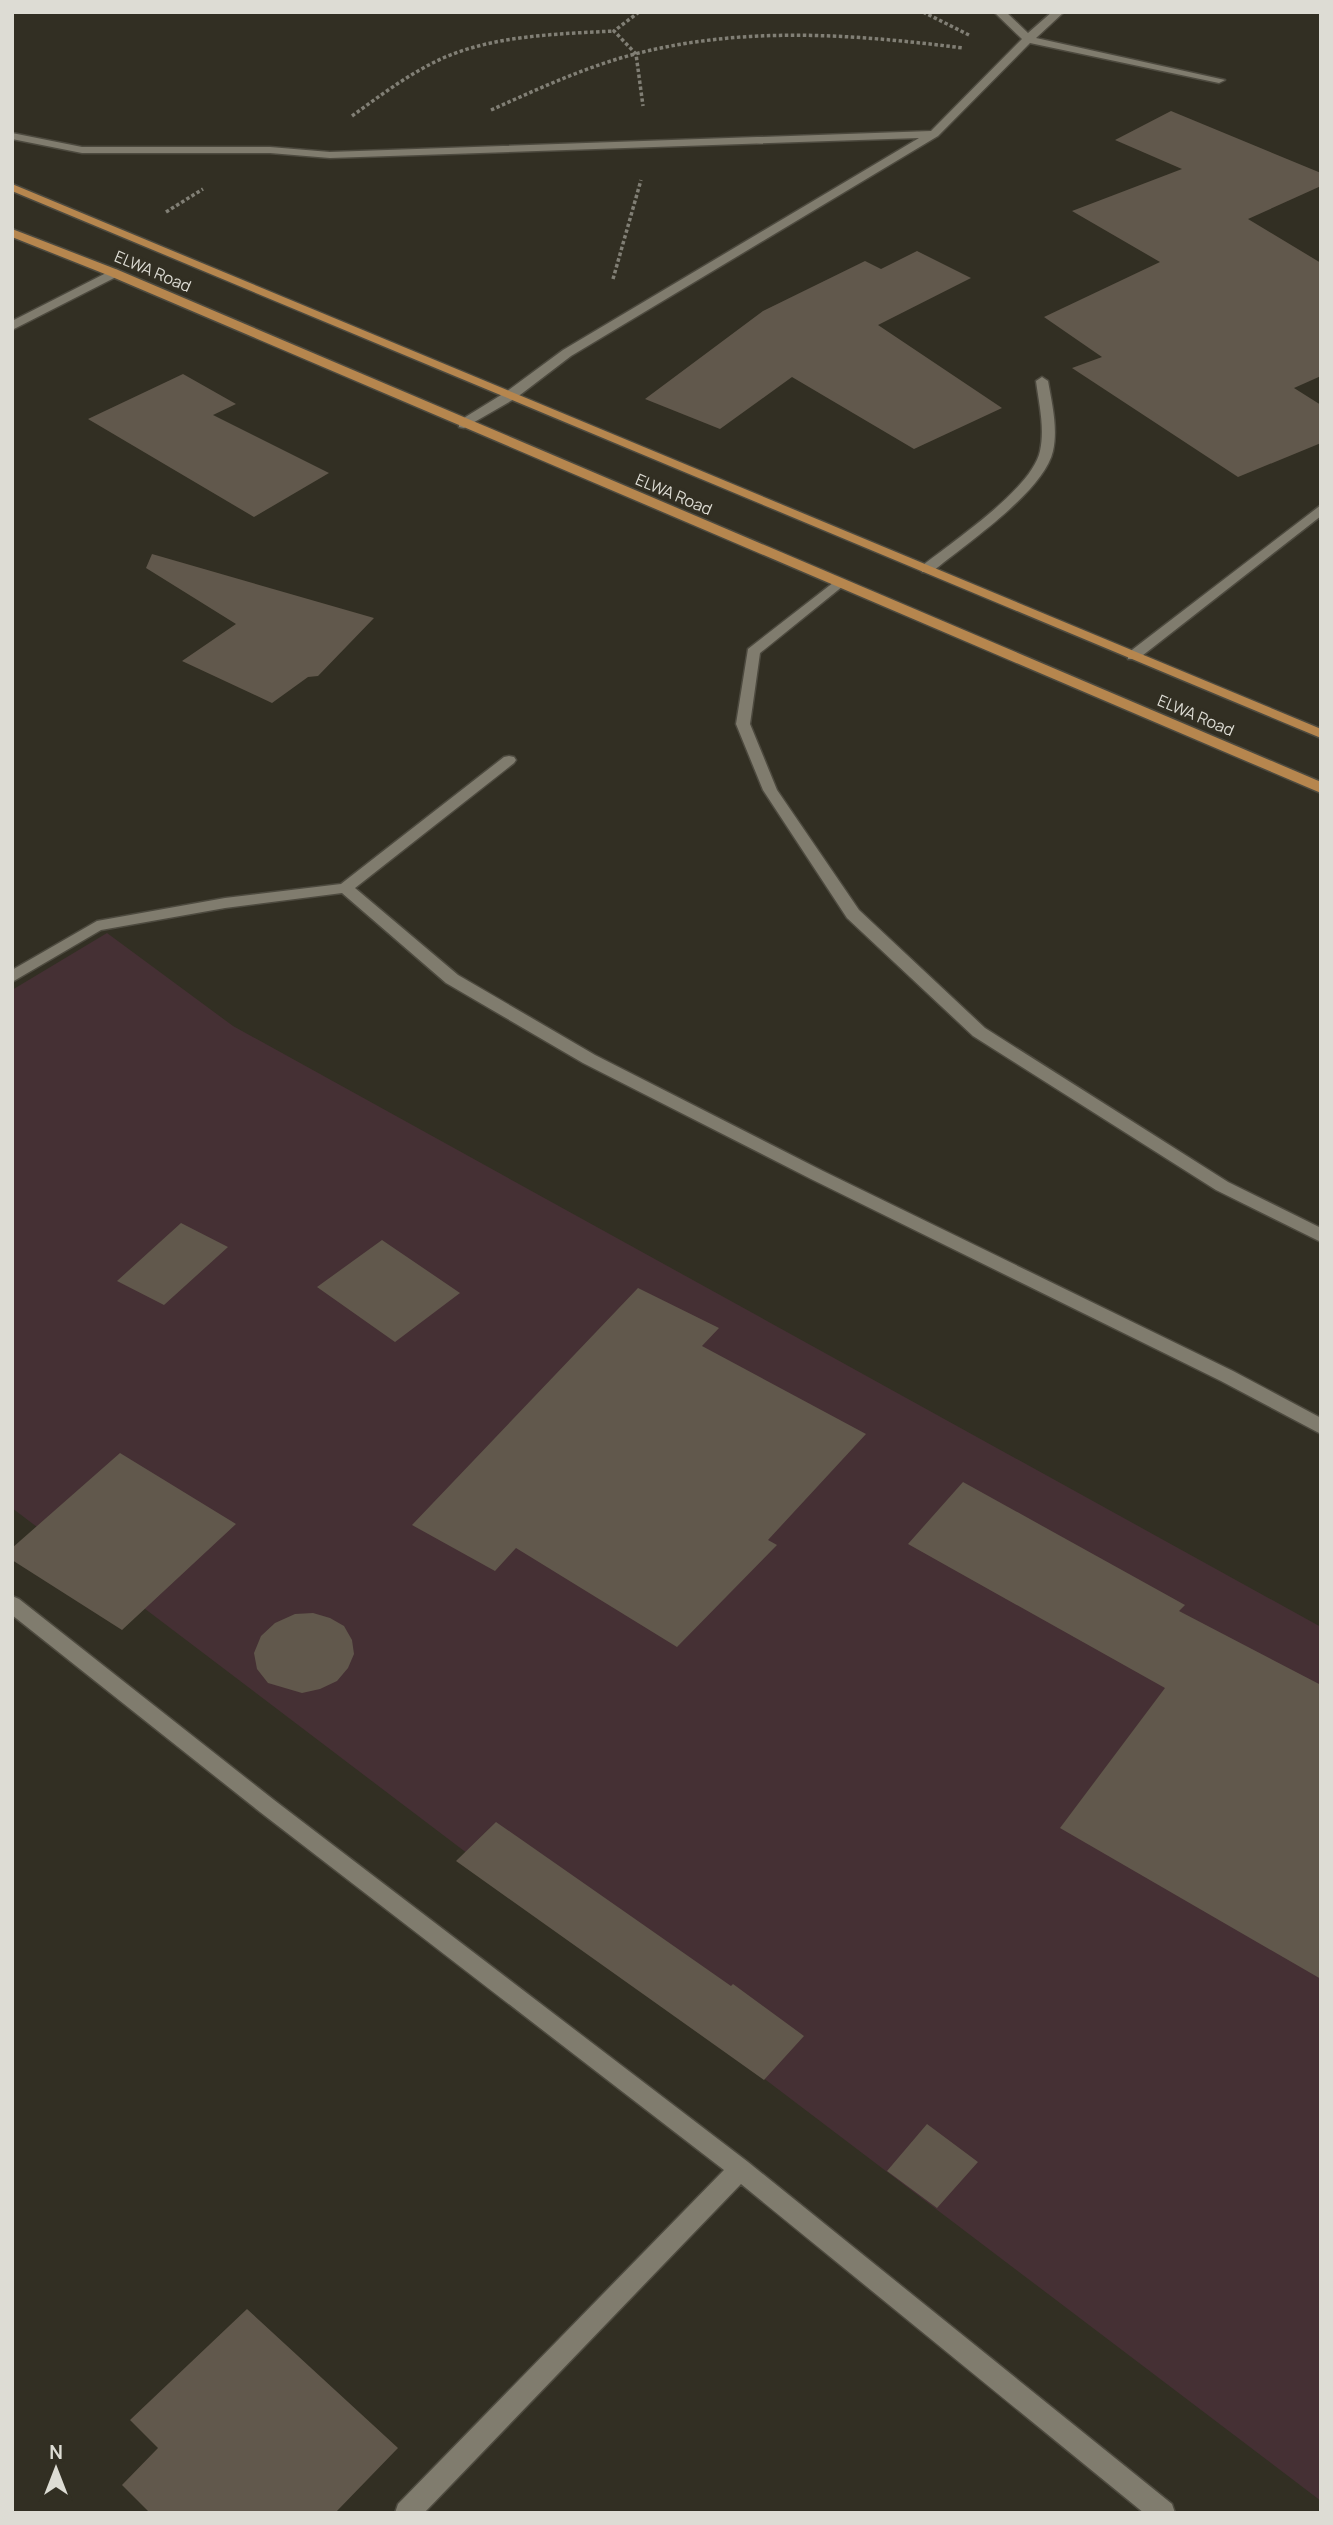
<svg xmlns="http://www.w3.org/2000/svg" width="1333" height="2525" font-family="Manrope,sans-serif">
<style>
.industrial{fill:#453034}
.building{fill:#61584c}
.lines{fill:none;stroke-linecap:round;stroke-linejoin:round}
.minor-casing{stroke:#4d4a3f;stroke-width:3}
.major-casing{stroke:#4d4a3f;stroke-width:3}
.path{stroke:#817f75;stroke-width:3.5;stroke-dasharray:3.5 2.5;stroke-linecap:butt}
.minor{fill:#807c6e;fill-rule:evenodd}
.major{fill:#b6864e;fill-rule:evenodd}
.labels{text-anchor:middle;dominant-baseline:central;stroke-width:6;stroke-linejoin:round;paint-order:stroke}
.far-street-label{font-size:16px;fill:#dddcd4;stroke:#322f23}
</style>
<rect width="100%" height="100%" fill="#322f23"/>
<path class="industrial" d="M107,933L233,1026L1321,1627V2501L12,1508V990Z"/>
<path class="building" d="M1171,111L1321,173V186L1248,219L1321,263V376L1294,388L1321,405V443L1238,477L1072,368L1102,357L1044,317L1160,262L1072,211L1182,169L1115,140Z
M917,251L971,278L878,325L1002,408L914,449L792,377L720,429L645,399L763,311L865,261L881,269Z
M183,374L236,404L213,415L329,473L254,517L88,419Z
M152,554L374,618L318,676L308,677L272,703L182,661L236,624L146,568Z
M181,1223L228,1247L164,1305L117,1281Z
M382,1240L460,1293L395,1342L317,1287Z
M638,1288L719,1328L702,1346L866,1434L768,1540L777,1545L677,1647L516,1548L495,1571L412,1525Z
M120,1453L236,1524L122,1630L12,1560V1548Z
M963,1482L1185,1605L1179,1611L1321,1685V1979L1060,1828L1165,1688L908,1544Z
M313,1613L330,1618L344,1626L352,1640L354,1654L348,1668L337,1681L320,1689L302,1693L268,1683L257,1669L254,1653L261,1636L275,1623L295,1614Z
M496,1822L731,1986L733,1984L804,2036L764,2080L456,1861Z
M927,2124L978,2162L937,2208L887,2171Z
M247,2309L398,2448L335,2513H150L122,2485L158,2448L130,2420Z"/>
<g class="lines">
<defs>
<path id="minor" d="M994,12H1006L1028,33L1052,12H1064L1036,38L1225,80L1219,83L1030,43L938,136L571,356L516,398L464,428L459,427V421L506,392L563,350L919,138L330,158L270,153H82L12,139V133L82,147H270L330,152L931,131L1022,39Z
M114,269L118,270V276L12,330V321Z
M1042,377L1048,381C1052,404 1058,428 1053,451C1044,492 964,545 932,572H922V566C953,541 1032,489 1040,451C1045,428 1039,404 1036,381Z
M1321,505V516L1138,659H1128V653Z
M838,579L845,583L843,586L760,653L750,724L777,790L859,910L985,1028L1228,1182L1321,1228V1242L1216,1190L973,1036L847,918L763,790L736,724L748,649Z
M509,756L514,757L516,760L514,763L355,888L458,975L595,1055L823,1171L1233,1371L1321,1418V1434L1221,1381L811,1179L583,1063L446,983L342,893L225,908L101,930L12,982V970L97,921L225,898L341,884L504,757Z
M12,1596L19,1599L274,1800L748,2162L1172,2504L1175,2513H1144L741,2184L424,2513H395L398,2504L724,2170L260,1812L12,1615Z"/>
<path id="major" d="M12,184L1321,729V738L12,191Z
M12,229L118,270L1321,782V793L110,276L12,237Z"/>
</defs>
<use href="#minor" class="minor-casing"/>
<use href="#major" class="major-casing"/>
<path class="path" d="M639,12L614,31L636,54L643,106
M923,12L969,35
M491,110C538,89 585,67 635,54C743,26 853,34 963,48
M352,116C381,95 410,73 443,58C496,35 558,34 614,31
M166,212L203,189
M613,279L641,180"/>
<use href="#minor" class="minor"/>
<use href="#major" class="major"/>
</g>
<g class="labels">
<g class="far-street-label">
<text transform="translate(153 271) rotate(23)">ELWA Road</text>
<text transform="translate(674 494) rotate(23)">ELWA Road</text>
<text transform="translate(1196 715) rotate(23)">ELWA Road</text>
</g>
</g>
<rect width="1333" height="2525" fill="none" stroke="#dddcd4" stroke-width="28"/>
<g transform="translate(56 2469)" stroke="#322f23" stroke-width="5" paint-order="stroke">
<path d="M0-5L12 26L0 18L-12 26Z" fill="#dddcd4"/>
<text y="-10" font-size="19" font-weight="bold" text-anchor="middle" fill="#dddcd4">N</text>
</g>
</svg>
